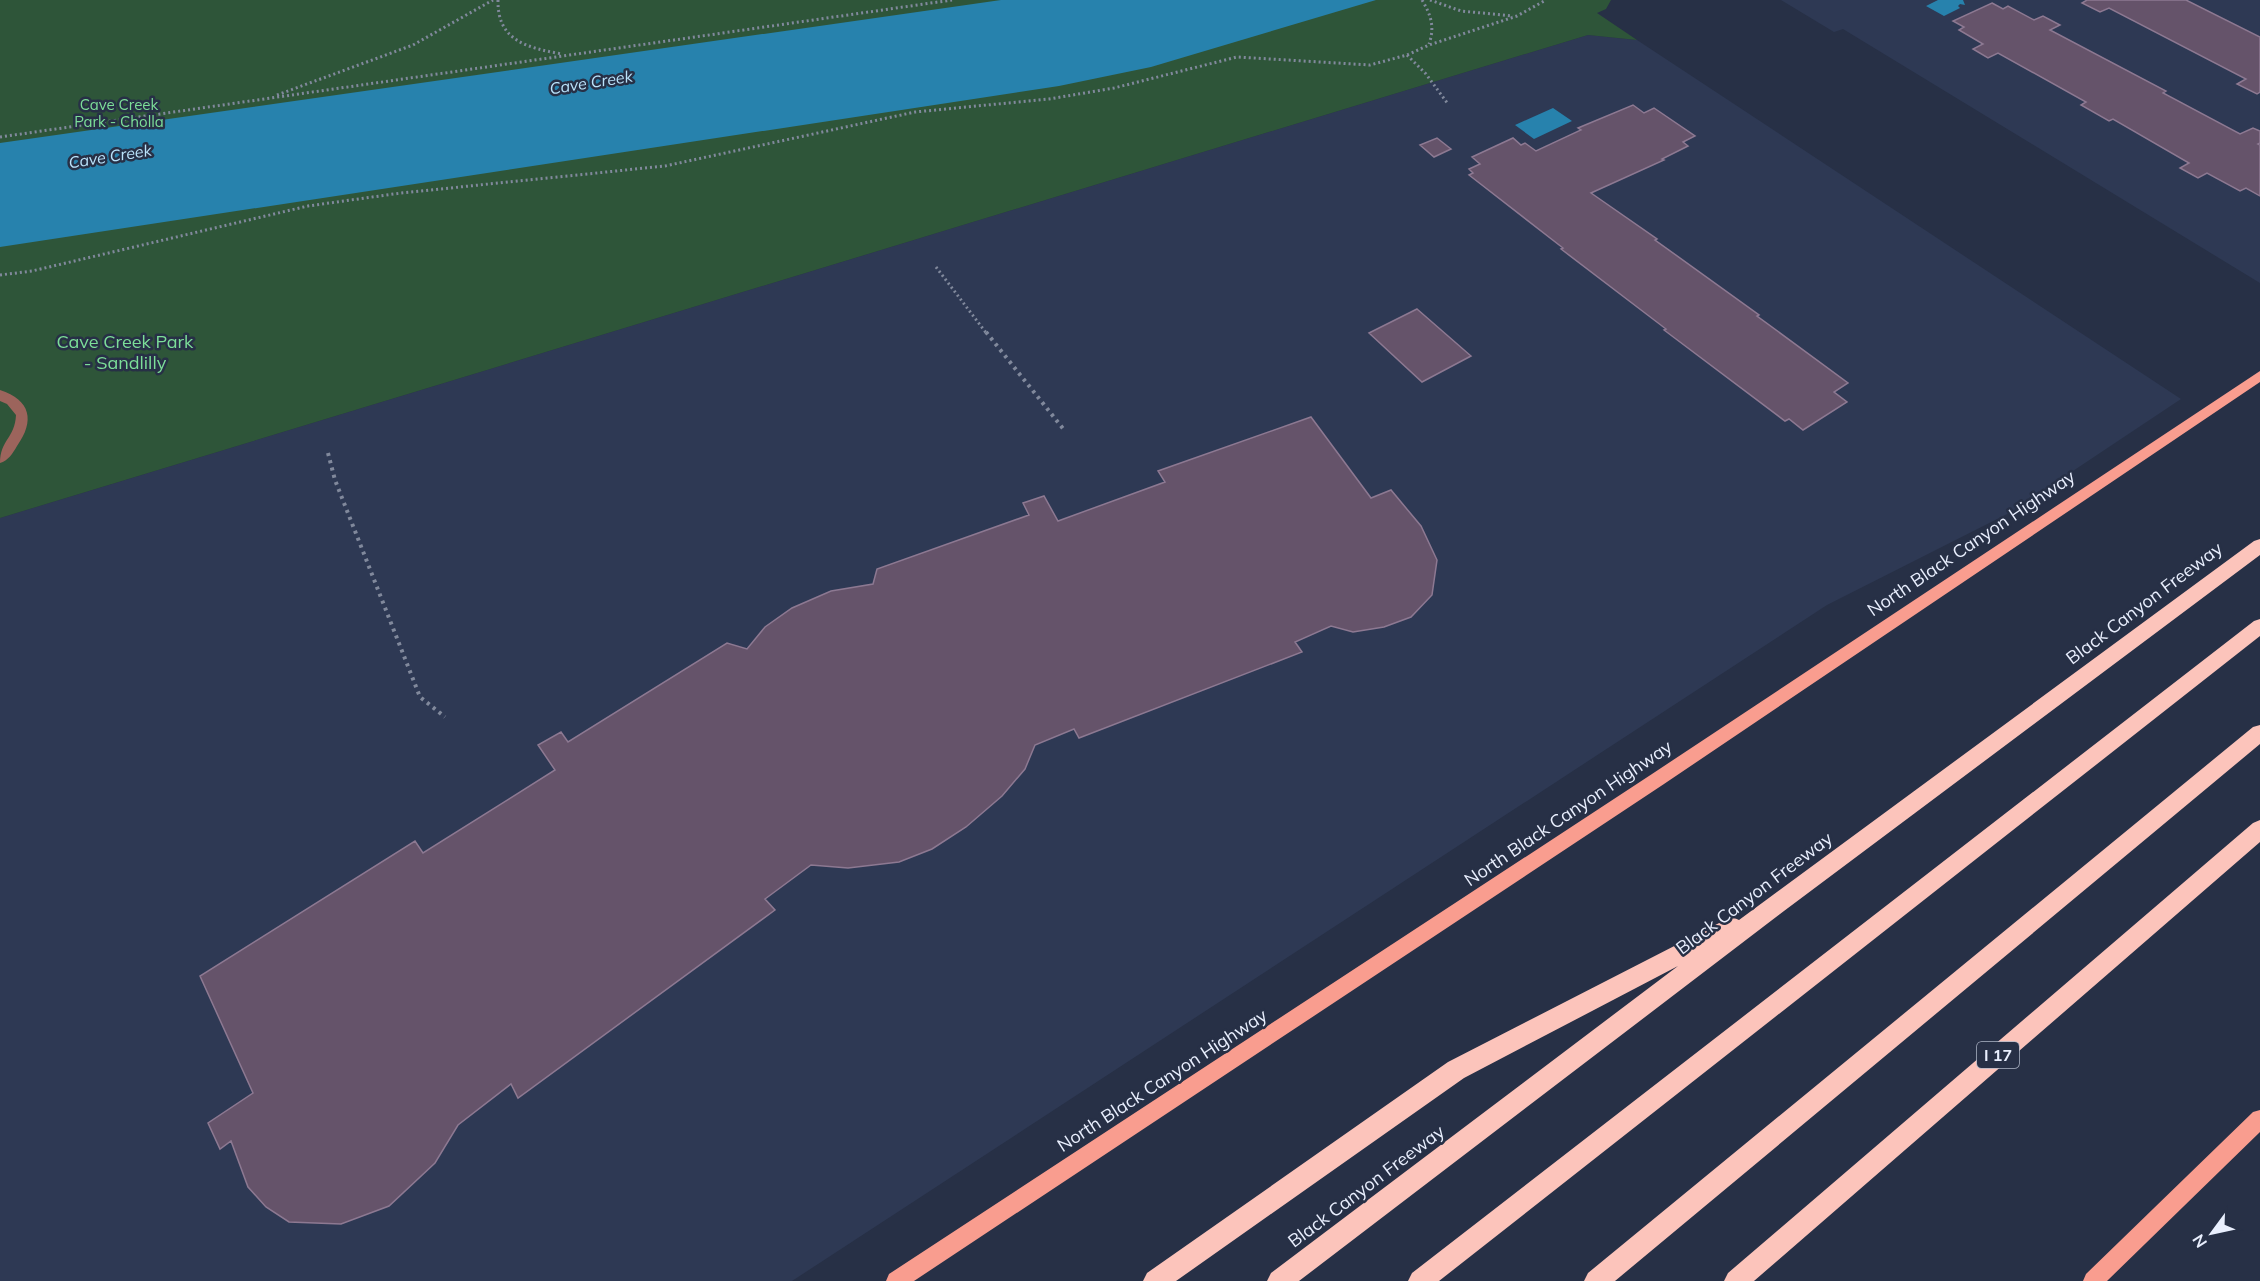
<svg xmlns="http://www.w3.org/2000/svg" width="2260" height="1281" font-family="Mulish,sans-serif">
<style>
.built{fill:#2e3954}
.green{fill:#2e5539}
.water{fill:#2782ad}
.building{fill:#65536a;stroke:#8d7992;stroke-width:1.5}
.lines{fill:none;stroke-linecap:round;stroke-linejoin:round}
.path-far1{stroke:#81899c;stroke-width:3;stroke-dasharray:2 3;stroke-linecap:butt}
.path{stroke:#81899c;stroke-width:4;stroke-dasharray:3 4.5;stroke-linecap:butt}
.minor{fill:#9c645c;fill-rule:evenodd}
.major{fill:#f99d8f;fill-rule:evenodd}
.highway{fill:#fcc4bb;fill-rule:evenodd}
.labels{text-anchor:middle;dominant-baseline:central;stroke-width:5;stroke-linejoin:round;paint-order:stroke}
.far-park-label{font-size:15px;fill:#7cde98;stroke:#273046}
.far-water-label{font-size:16px;font-style:italic;fill:#bae3fb;stroke:#273046}
.shield{fill:#273046;stroke:#afb6c7;stroke-width:1.5}
.shield-label{font-size:16px;font-weight:bold;fill:#e9effe}
.park-label{font-size:18px;fill:#7cde98;stroke:#273046}
.street-label{font-size:18px;fill:#e9effe;stroke:#273046}
</style>
<rect width="100%" height="100%" fill="#273046"/>
<path class="built" d="M1781,0H2260V283L1843,29L1834,32Z
M1588,35L1637,40L2181,399L2013,511L1827,605L792,1281H0V518Z"/>
<path class="green" d="M0,0H1611L1606,9L1597,13L1637,40L1588,35L0,518Z"/>
<path class="water" d="M1001,0H1376L1151,67L1059,86L0,247V143Z
M1938,0H1963L1965,5L1960,4L1958,6L1960,8L1944,16L1926,6Z
M1553,108L1572,121L1534,139L1515,125Z"/>
<path class="building" d="M2087,0H2186L2260,37V92L2257,94L2237,84L2246,79L2109,8L2100,12L2082,3Z
M1992,3L2003,9L2008,6L2034,20L2043,16L2060,25L2050,30L2166,91L2163,93L2240,134L2253,128L2260,131V143L2258,144L2260,145V196L2246,188L2240,191L2207,173L2198,178L2180,168L2189,163L2113,119L2109,121L2081,105L2086,102L1998,53L1988,58L1973,49L1983,44L1959,30L1964,27L1953,21Z
M1633,105L1644,113L1654,108L1695,136L1683,142L1688,146L1662,159L1664,160L1591,193L1657,239L1655,240L1759,315L1757,316L1848,383L1834,392L1847,402L1803,430L1789,419L1785,421L1664,330L1666,329L1561,249L1563,248L1469,175L1473,173L1469,169L1480,164L1472,157L1513,138L1521,145L1525,143L1536,151L1581,130L1578,128Z
M1437,138L1451,149L1434,157L1420,145Z
M1417,309L1471,356L1422,382L1369,333Z
M1311,417L1371,498L1391,490L1421,526L1437,560L1432,595L1411,617L1384,627L1353,632L1331,626L1295,642L1302,652L1079,738L1074,729L1035,745L1025,769L1002,796L966,827L932,849L899,862L848,868L811,865L765,899L775,910L518,1098L511,1084L458,1125L435,1163L389,1206L341,1224L289,1222L266,1207L248,1187L231,1141L220,1149L208,1123L253,1093L200,976L415,841L423,853L555,770L538,745L561,732L568,742L727,643L747,649L765,627L792,608L831,591L873,584L877,569L1029,515L1023,503L1044,496L1058,521L1165,482L1158,471Z"/>
<g class="lines">
<path class="path-far1" d="M498,0C497,41 528,48 562,54
M1422,0C1431,15 1435,27 1429,44
M1430,0L1461,11L1513,16
M1407,55L1426,74L1448,104
M277,95L413,45L493,0
M0,137L952,0
M936,267L987,334
M0,275L32,271L308,206L401,193L665,166L915,112L1049,99L1114,88L1237,57L1370,65L1407,55L1429,45L1517,16L1546,0"/>
<path class="path" d="M986,332L1065,431
M328,453L335,480L420,697L445,717"/>
<path class="minor" d="M0,390C31,400 35,421 17,446C13,453 8,461 0,463C0,440 15,438 16,415L7,404L0,401Z"/>
<path class="major" d="M2260,371V382L1664,784L914,1281H886L889,1274L1652,774Z
M2260,1110V1132L2107,1281H2083L2086,1274L2253,1112Z"/>
<path class="highway" d="M2260,539V555L1784,911L1299,1281H1267L1271,1273L1678,966L1464,1078L1176,1281H1143L1147,1273L1448,1062L1725,920L1732,917L1739,920L2254,541Z
M2260,619V636L1439,1281H1408L1412,1273L2254,621Z
M2260,725V744L1615,1281H1584L1588,1273L2253,727Z
M2260,820V842L1754,1281H1724L1728,1273L2253,823Z"/>
</g>
<g class="labels">
<g class="far-park-label">
<text x="119" y="104">Cave Creek<tspan x="119" dy="17">Park - Cholla</tspan></text>
</g>
<g class="far-water-label">
<text transform="translate(591 82) rotate(-9)">Cave Creek</text>
<text transform="translate(110 156) rotate(-9)">Cave Creek</text>
</g>
<rect class="shield" x="1977" y="1042" width="42" height="26" rx="4.5"/>
<g class="shield-label">
<text x="1998" y="1055">I 17</text>
</g>
<g class="park-label">
<text x="125" y="341">Cave Creek Park<tspan x="125" dy="21">- Sandlilly</tspan></text>
</g>
<g class="street-label">
<text transform="translate(1971 543) rotate(-34)">North Black Canyon Highway</text>
<text transform="translate(2144 603) rotate(-37)">Black Canyon Freeway</text>
<text transform="translate(1568 813) rotate(-34)">North Black Canyon Highway</text>
<text transform="translate(1754 893) rotate(-37)">Black Canyon Freeway</text>
<text transform="translate(1162 1080) rotate(-33)">North Black Canyon Highway</text>
<text transform="translate(1366 1186) rotate(-37)">Black Canyon Freeway</text>
</g>
</g>
<g transform="translate(2212 1233) rotate(237)" stroke="#273046" stroke-width="4.5" paint-order="stroke">
<path d="M0-4.5L10 22L0 15L-10 22Z" fill="#e9effe"/>
<text y="-9" font-size="16" font-weight="bold" text-anchor="middle" fill="#e9effe">N</text>
</g>
</svg>
